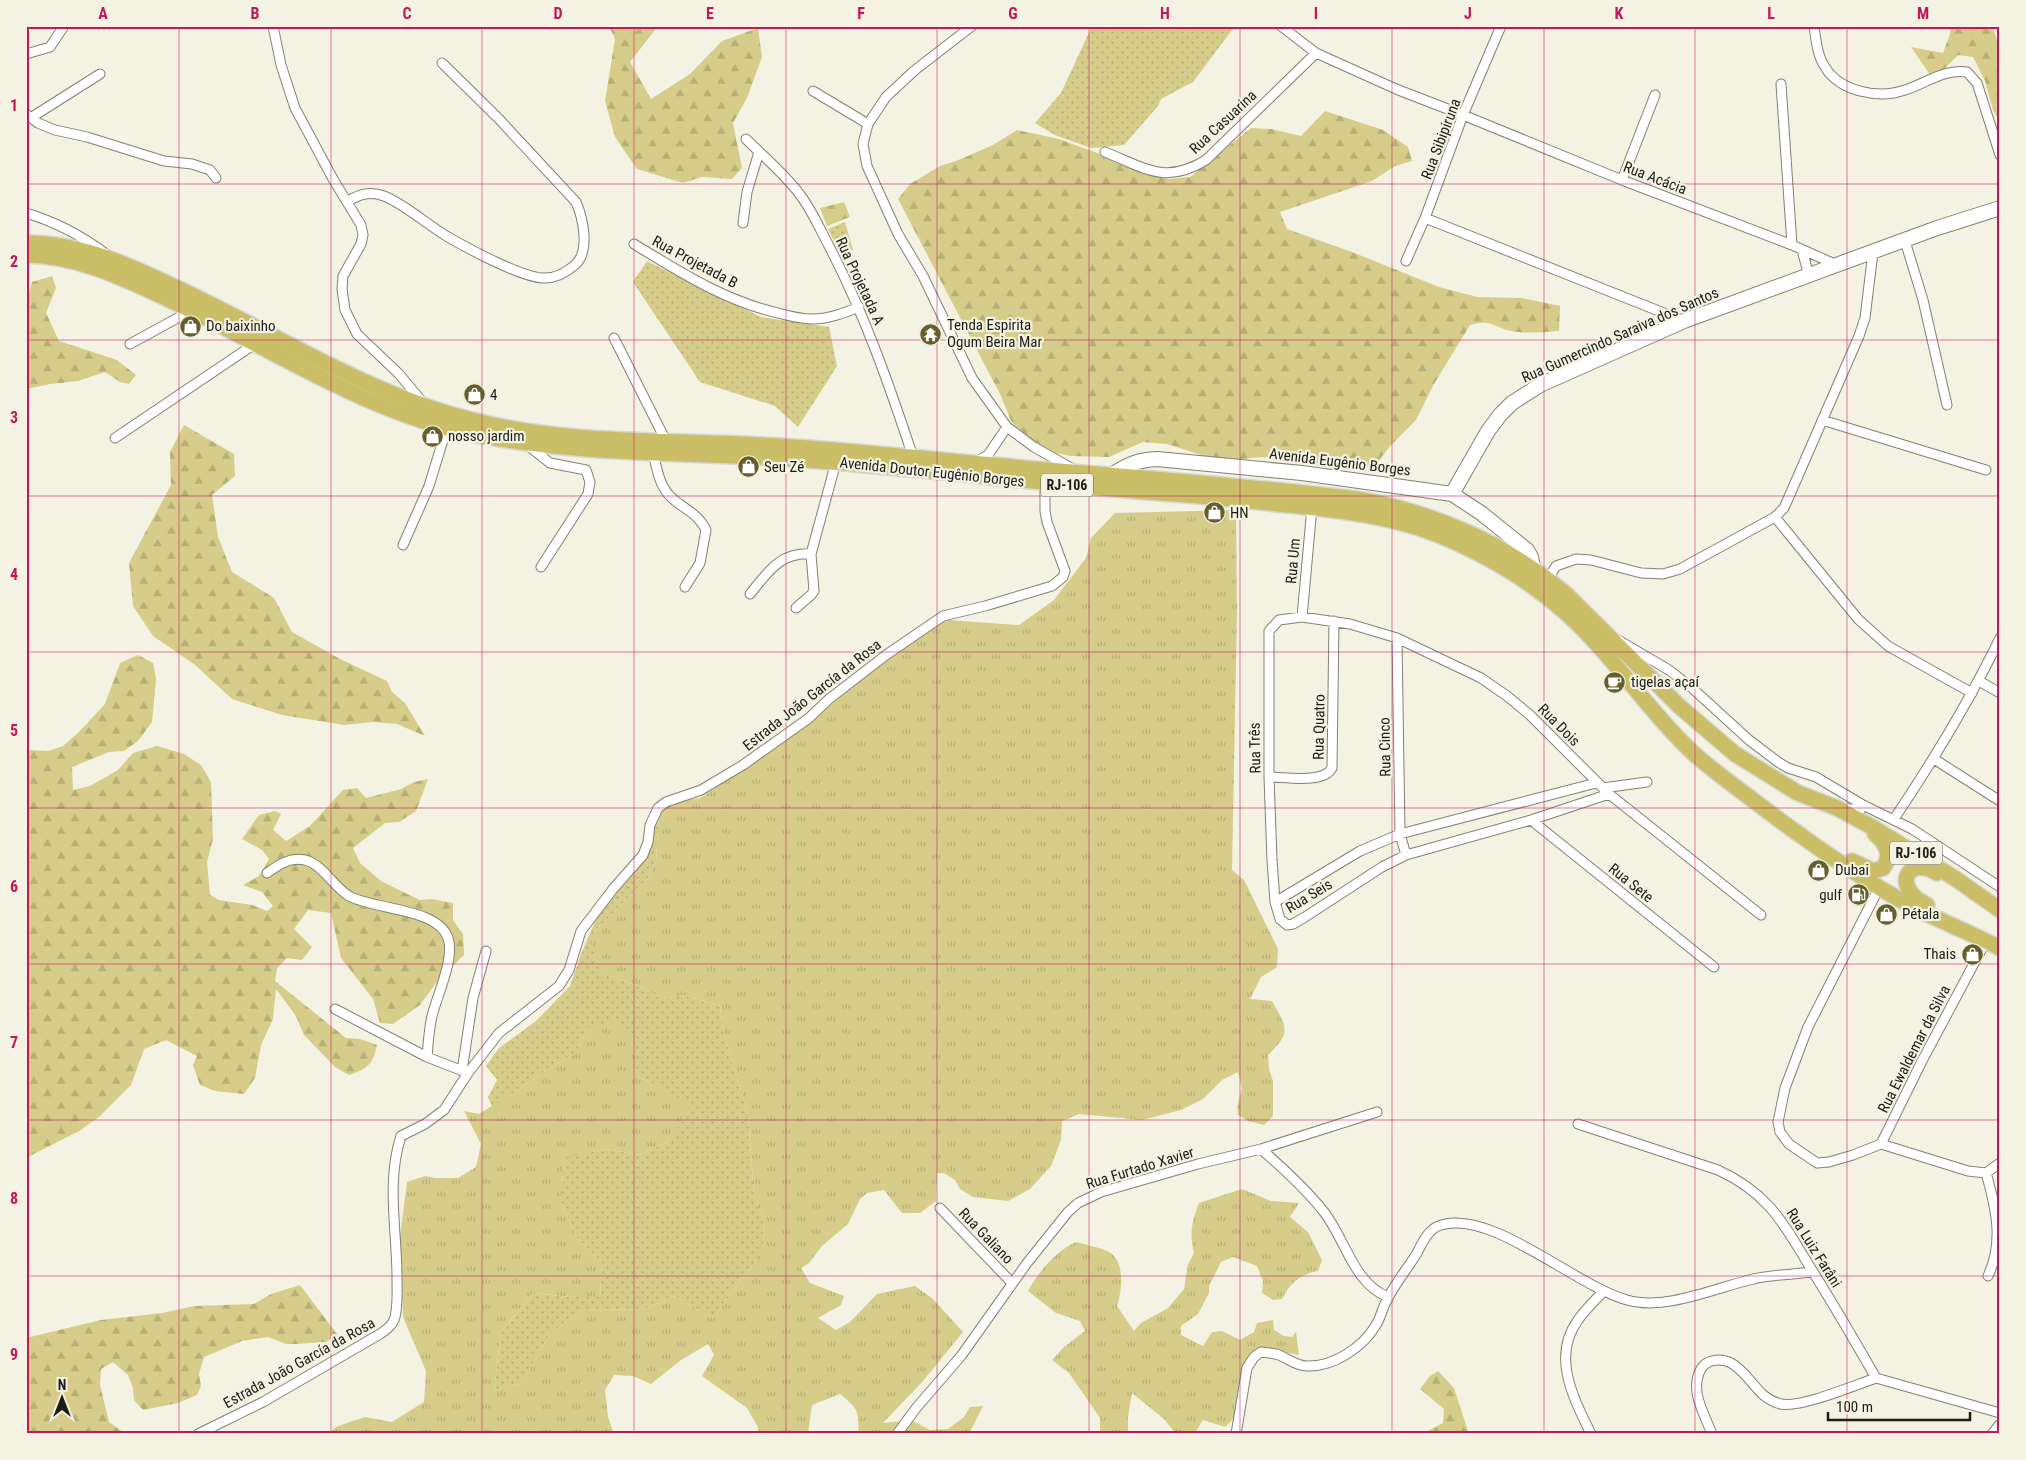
<svg xmlns="http://www.w3.org/2000/svg" width="2026" height="1460" font-family="'Roboto Condensed',sans-serif">
<style>
.grass{fill:url(#grass-dots)}
.forest{fill:url(#forest-firs)}
.park{fill:url(#park-tufts)}
.lines{fill:none;stroke-linecap:round;stroke-linejoin:round}
.minor-casing{stroke:#828173;stroke-width:11}
.secondary-casing{stroke:#828173;stroke-width:16}
.trunk-casing{stroke:#d6d6d5;stroke-width:18}
.minor{stroke:#fff;stroke-width:9}
.secondary{stroke:#fff;stroke-width:14}
.trunk{stroke:#cabe66;stroke-width:15}
.grid{fill:none;stroke:#c2185b;stroke-width:1;stroke-opacity:0.55}
.labels{text-anchor:middle;dominant-baseline:central;stroke-width:4.5;stroke-linejoin:round;paint-order:stroke}
.shield{fill:#f4f2e3;stroke:#5e5d54;stroke-width:1}
.shield-label{font-size:14px;font-weight:bold;fill:#1d1d17}
.street-label{font-size:15px;fill:#1d1d17;stroke:#f4f2e3}
.poi-label{font-size:15px;fill:#1d1d17;stroke:#f4f2e3;text-anchor:start}
.neatline{fill:none;stroke:#c2185b;stroke-width:2}
.grid-label{font-size:16px;text-anchor:middle;font-weight:bold;fill:#c2185b}
</style>
<defs>
<pattern id="grass-dots" width="8" height="8" patternUnits="userSpaceOnUse" patternTransform="scale(1.25)"><rect width="8" height="8" fill="#d6cd8a"/><path d="M2 2h.1M6 6h.1" fill="none" stroke="#b7b076" stroke-width="1.8" stroke-linecap="round"/></pattern>
<pattern id="forest-firs" width="22" height="20" patternUnits="userSpaceOnUse" patternTransform="scale(1.25)"><rect width="22" height="20" fill="#d6cd8a"/><path d="M5 1l3.5 6h-7zM16 11l3.5 6h-7z" fill="#b7b076"/></pattern>
<pattern id="park-tufts" width="24" height="20" patternUnits="userSpaceOnUse" patternTransform="scale(1.25)"><rect width="24" height="20" fill="#d6cd8a"/><path d="M3 7l-1-3M5 7V3M7 7l1-3M15 17l-1-3M17 17v-4M19 17l1-3" fill="none" stroke="#b7b076"/></pattern>
</defs>
<rect width="100%" height="100%" fill="#f4f2e3"/>
<path class="grass" d="M1092,26H1235L1193,82L1161,99L1158,106L1124,145L1091,148L1055,135L1035,123L1061,93Z
M845,222L853,250L839,251L828,229Z
M647,261L761,317L829,327L837,366L798,427L775,406L700,382L633,282Z
M659,812L656,861L648,878L593,933L602,973L641,987L662,999L683,995L720,1006L723,1030L748,1114L754,1196L763,1217L764,1250L713,1318L674,1296L645,1309L583,1310L550,1334L521,1384L494,1390L501,1332L533,1293L571,1297H600L602,1263L577,1238L561,1203L564,1157L606,1149L639,1155L671,1140L652,1083L638,1077L634,1066V1042L588,1027L576,1053L548,1069L517,1091L492,1107L488,1097L497,1080L486,1066L499,1048L536,1021L570,986L581,954L599,912L632,876L654,838V816Z"/>
<path class="forest" d="M609,26H658L630,62L651,99L690,74L722,41L758,28L762,57L747,98L733,123L742,168L732,179L702,177L683,183L637,169L615,137L605,101L615,39Z
M1945,26H1992L2000,48V123L1993,110L1985,81L1973,57L1958,55L1941,72L1931,76L1911,47L1943,53L1951,31Z
M1325,111L1383,130L1408,147L1412,161L1395,166L1372,181L1280,212L1287,229L1352,252L1439,287L1477,297L1521,298L1560,306L1559,331C1543,332 1526,334 1511,331C1491,326 1492,319 1470,325L1434,384L1416,420L1391,445L1374,467L1318,458L1330,467L1263,457L1220,461L1167,444L1143,442L1109,457L1070,456L1056,453L1032,440L1012,423L1000,394L898,199L910,184L940,166L956,161L993,145L1017,130L1059,139L1168,179L1190,177L1251,128L1271,129L1301,136Z
M844,202L850,217L827,226L820,208Z
M52,276L56,288L46,313L59,341L117,360L136,375L129,384L120,382L105,372L78,381L50,384L26,389V305L32,282Z
M184,425L234,454L235,476L212,495L218,537L232,572L274,598L292,632L340,659L387,681L392,692L405,703L425,736L397,724L373,722L344,725L282,715L232,699L194,664L153,636L133,606L129,563L171,485L170,452Z
M138,655L153,663L156,679L152,722L138,741L124,751L109,752L72,767L73,790L90,786L118,770L133,753L157,746L184,754L201,765L211,782L213,839L207,862L210,895L219,900L252,905L267,911L273,906L262,892L243,885L259,876L269,859L262,850L242,839L259,815L275,811L281,814L273,830L286,841L310,826L343,790L357,788L366,798L401,789L414,782L428,779L416,811L399,822L385,823L353,848L360,863L381,881L397,889L420,900L432,899L453,903V920L463,934L464,955L439,979L420,1005L393,1024L380,1023L373,999L341,958L331,913L308,910L294,929L312,947L302,960L287,958L277,968L275,981L346,1038L360,1039L377,1045C373,1065 367,1069 349,1075L335,1067L304,1035L296,1016L276,989L273,1019L261,1045L255,1078L244,1094L215,1091L200,1085L193,1065L197,1056L166,1040L144,1049L131,1085L99,1117L79,1131L26,1158V750L48,751L63,746L79,732L105,704L120,663Z
M300,1285L337,1334L326,1342L296,1344H286L268,1337L242,1341L204,1357L199,1374L201,1386L197,1395L178,1403L143,1410L134,1400L133,1388L128,1375L113,1362L101,1369L100,1385L109,1422L126,1434H26V1338L101,1320L162,1313L194,1306L254,1304L271,1294Z
M1438,1371L1454,1388L1469,1434H1422L1443,1423L1444,1409L1420,1389L1430,1376Z"/>
<path class="park" d="M1236,510L1237,613L1232,870L1244,880L1278,949L1277,967L1261,977L1250,999L1272,1001C1287,1028 1292,1032 1268,1055L1269,1069L1273,1081V1116L1264,1125L1248,1121L1238,1115L1237,1107L1242,1088L1238,1072L1222,1080L1203,1099L1181,1110L1142,1120L1079,1114L1062,1121L1061,1140L1051,1166L1030,1189L1008,1201L973,1197L960,1189L955,1180L944,1173H937L936,1201L920,1213H902L884,1190L867,1193L860,1199L848,1224L822,1246L809,1263L801,1268L810,1283L844,1296L841,1305L818,1318L836,1330L850,1322L877,1294L915,1286L932,1298L963,1332L923,1381L883,1423L911,1420L930,1430L948,1429L964,1417L970,1407L983,1406L969,1434H858C860,1411 857,1408 840,1394L812,1405L808,1434H758V1427L747,1408L702,1376L714,1355L708,1344L681,1360L651,1384L633,1376L614,1375L605,1390L608,1417L614,1434H327L338,1426L365,1417L392,1422L424,1402L426,1371L403,1317L400,1237L407,1182L425,1176L436,1178H458L476,1167L481,1144L464,1111L479,1114L517,1091L548,1069L576,1053L588,1027L616,1021L634,1042V1066L638,1077L652,1083L689,1105L671,1140L639,1155L606,1149L564,1158L561,1203L577,1238L602,1263L600,1297H571L533,1293L501,1332L494,1390L521,1384L550,1334L583,1310L645,1309L674,1296L713,1318L764,1250L763,1217L754,1196L748,1114L723,1030L720,1006L683,995L662,999L641,987L602,973L591,943L593,933L648,878L656,861L659,812L674,801L700,798L775,749L814,720L873,668L885,662L909,642L933,626L947,620L1019,625L1054,600L1086,558L1091,538L1115,513Z
M1242,1189L1271,1201L1299,1203L1290,1217L1308,1232L1322,1260L1318,1271C1300,1274 1290,1283 1282,1299L1273,1300L1262,1293L1263,1281L1257,1266L1233,1257L1221,1262L1209,1286V1293L1198,1314L1181,1326V1335L1203,1346L1212,1332L1222,1331L1240,1340L1254,1332L1257,1323L1273,1320L1274,1330L1284,1336L1292,1337L1296,1332L1299,1355L1279,1351L1252,1361C1247,1387 1246,1409 1225,1427L1203,1420L1194,1434H1176L1164,1419L1132,1393L1128,1417V1434H1100V1418L1069,1373L1052,1360L1064,1347L1085,1331L1080,1321L1056,1313L1028,1291C1039,1271 1056,1251 1076,1242C1086,1245 1098,1247 1107,1251C1126,1259 1122,1291 1117,1306L1134,1331L1141,1323L1168,1308L1184,1289L1188,1264L1194,1253C1189,1234 1192,1221 1199,1203Z"/>
<g class="lines">
<defs>
<path id="minor" d="M273,26L281,65L295,108L333,179L361,225L363,235L361,244L343,276L342,289L345,310L357,334L399,374L424,404
M972,26L915,70L886,97L868,124L863,144L867,166L898,234L923,276L972,378L1007,427L1034,447L1073,469
M1281,26L1316,53L1396,89L1463,115L1622,180L1792,245L1837,265
M1814,26C1816,40 1817,55 1825,67C1840,92 1879,99 1905,90C1924,84 1946,68 1967,72L1977,83L2000,155
M26,54L50,47L64,26
M1781,84L1792,245
M813,91L868,124
M26,114L38,123L55,130L87,137L164,161L192,164L210,170L216,178
M32,117L100,74
M746,139C764,157 786,175 801,196C812,211 820,229 829,246C864,313 889,384 913,457
M1105,152C1145,168 1165,185 1206,160L1316,53
M1622,180L1655,95
M348,201C360,194 370,191 384,196C403,203 429,226 448,237C469,249 519,276 542,278C555,279 567,272 576,264C590,250 583,218 576,202L498,118L442,63
M26,213C56,222 81,235 106,254
M1425,218L1684,321
M743,223L747,192L759,152
M1905,241L1923,300L1947,405
M634,244C680,272 725,301 778,313C789,316 800,319 812,319C829,319 844,313 859,307
M1802,250L1809,276
M1406,261L1425,218L1463,115L1501,26
M614,338L666,441
M130,344L192,310
M1822,420L1986,470
M115,438L256,343
M526,444L550,463L586,470L590,482L588,494L541,567
M653,453C657,468 659,486 671,497C683,509 698,513 706,530L700,563L685,587
M976,462L988,455L1007,427
M1775,517L1858,619L1888,646L1972,693
M403,545L429,486L447,427
M1548,579L1556,566L1576,559L1591,560L1641,573L1663,574L1680,569L1775,517L1784,508L1788,499L1859,336L1865,318L1873,252
M750,594C768,572 780,552 811,554
M796,608L811,595L814,591L811,554L836,462
M1302,617L1312,507
M1397,638L1400,834L1406,855
M1618,640L1669,670L1691,687L1749,740L1778,762L1788,768L1816,777L1863,805
M1979,681L2000,693
M1934,759L2000,801
M1269,777C1285,777 1324,784 1332,768L1334,621
M1603,788L1647,782
M1609,794L1531,820L1406,855L1382,867L1305,917L1293,924L1287,925L1280,919L1275,902L1272,860L1269,777V631L1279,620L1302,617L1350,624L1397,638L1481,678L1507,696L1530,715L1609,794L1761,915
M1843,809H1861L1863,805L1912,829L2000,887
M1894,819C1933,761 1969,702 2000,638
M1531,820L1714,967
M267,873C280,864 290,857 305,860C322,864 335,888 349,896C375,910 438,908 448,938C455,959 437,995 432,1016C429,1029 428,1043 427,1057
M1879,888L1808,1027L1785,1088L1778,1122L1780,1132L1789,1144L1817,1163L1829,1162L1853,1155L1881,1144L1968,1171L1986,1173L2000,1163
M1275,902L1360,851L1400,834L1596,783
M335,1009L427,1057L468,1073
M462,1071L473,998L486,951
M1578,1124L1718,1170C1772,1195 1785,1227 1815,1275C1836,1309 1856,1343 1876,1378L2000,1413
M1881,1144L1922,1061L1986,941
M1261,1149C1284,1169 1306,1189 1324,1212C1346,1240 1353,1283 1388,1297
M1986,1173C1996,1208 2004,1242 1988,1276
M940,1208L1012,1283
M198,1434L263,1402L380,1334C387,1329 393,1325 395,1317C398,1305 397,1291 397,1278C397,1230 386,1182 401,1136L425,1124L444,1110L468,1073L499,1033L559,986L569,970L581,931L613,889L643,855L648,842L650,825L658,808L666,802L701,790L743,765L809,718L829,699L886,655L943,616L985,606L1052,586L1063,577L1065,571L1047,522L1045,511V484
M897,1434L917,1407L961,1356L1027,1263L1068,1212L1078,1203L1101,1192L1198,1164L1261,1149L1377,1112
M1236,1434L1247,1368L1254,1357L1261,1352C1267,1353 1274,1353 1279,1355C1289,1359 1296,1366 1307,1366C1334,1367 1363,1347 1376,1325C1381,1317 1383,1306 1388,1298C1396,1282 1408,1268 1417,1253C1422,1243 1429,1228 1441,1225C1493,1210 1574,1285 1627,1300C1665,1311 1715,1288 1753,1279C1772,1275 1793,1274 1813,1272
M1591,1434C1574,1399 1551,1357 1578,1320C1585,1310 1595,1300 1604,1291
M1712,1434C1704,1413 1689,1390 1701,1369C1707,1359 1721,1358 1731,1363C1750,1373 1757,1399 1781,1404C1801,1408 1855,1385 1876,1378
M1992,1434L2000,1424"/>
<path id="secondary" d="M1113,474C1129,464 1138,460 1157,459L1302,473L1452,494L1481,513L1527,550L1531,557L1534,570
M1452,494L1488,431L1500,415L1512,403L1540,385L1684,321L1937,228L2000,208"/>
<path id="trunk" d="M26,243C89,243 146,273 202,300C290,343 375,396 472,420C572,446 678,439 780,446C858,451 936,460 1014,467C1128,477 1243,485 1357,499C1434,512 1507,544 1567,595L1679,706L1735,754L1798,793L1837,808L1872,827L1956,879L2000,910
M26,255C79,256 123,278 170,300C269,347 368,414 477,435C581,455 686,452 791,459C910,467 1029,482 1148,492C1191,495 1234,499 1278,504C1339,510 1400,516 1457,543C1510,567 1558,600 1597,644C1629,679 1655,717 1690,750C1708,767 1729,782 1749,797C1801,837 1854,875 1911,906C1940,921 1971,933 2000,948
M1852,861L1873,871L1883,868C1893,855 1886,843 1875,834
M1927,905C1891,888 1907,854 1937,873"/>
</defs>
<use href="#minor" class="minor-casing"/>
<use href="#secondary" class="secondary-casing"/>
<use href="#trunk" class="trunk-casing"/>
<use href="#minor" class="minor"/>
<use href="#secondary" class="secondary"/>
<use href="#trunk" class="trunk"/>
</g>
<path class="grid" d="M179,26V1434M331,26V1434M482,26V1434M634,26V1434M786,26V1434M937,26V1434M1089,26V1434M1240,26V1434M1392,26V1434M1544,26V1434M1695,26V1434M1847,26V1434M26,184H2000M26,340H2000M26,496H2000M26,652H2000M26,808H2000M26,964H2000M26,1120H2000M26,1276H2000"/>
<defs>
<symbol id="shop-disc" viewBox="-11 -11 22 22"><circle r="9.5" fill="#665f2c" stroke="#f4f2e3"/><path d="M-5-2.5h2.3a2.7 3.5 0 0 1 5.4 0H5L5.5 6h-11ZM-1.5-2.5h3a1.5 2.3 0 0 0-3 0Z" fill="#fff"/></symbol>
<symbol id="temple-disc" viewBox="-11 -11 22 22"><circle r="9.5" fill="#665f2c" stroke="#f4f2e3"/><path d="M0-6L5-2H3V0L6.5 2.5H4V6H1.5V3h-3V6H-4V2.5H-6.5L-3 0V-2H-5Z" fill="#fff"/></symbol>
<symbol id="cafe-disc" viewBox="-11 -11 22 22"><circle r="9.5" fill="#665f2c" stroke="#f4f2e3"/><path d="M-5.5-4.5H6V0H3Q3 3.5 0 3.5H-2.5Q-5.5 3.5-5.5 0ZM3-3.2v2h1.7v-2ZM-6 4.5H4V6H-6Z" fill="#fff"/></symbol>
<symbol id="fuel-disc" viewBox="-11 -11 22 22"><circle r="9.5" fill="#665f2c" stroke="#f4f2e3"/><path d="M-5.5-6h7V0h2V4h1.3V-2.5L3-4.5l.8-.8L6-3V5H2.5V1h-1V6h-7ZM-4.2-4.7v3.2H.2V-4.7Z" fill="#fff"/></symbol>
</defs>
<g fill-rule="evenodd">
<use href="#shop-disc" x="178" y="314" width="25" height="25"/>
<use href="#temple-disc" x="918" y="322" width="25" height="25"/>
<use href="#shop-disc" x="462" y="382" width="25" height="25"/>
<use href="#shop-disc" x="420" y="424" width="25" height="25"/>
<use href="#shop-disc" x="736" y="454" width="25" height="25"/>
<use href="#shop-disc" x="1202" y="500" width="25" height="25"/>
<use href="#cafe-disc" x="1602" y="670" width="25" height="25"/>
<use href="#shop-disc" x="1806" y="858" width="25" height="25"/>
<use href="#fuel-disc" x="1846" y="882" width="25" height="25"/>
<use href="#shop-disc" x="1874" y="902" width="25" height="25"/>
<use href="#shop-disc" x="1960" y="942" width="25" height="25"/>
</g>
<g class="labels">
<g class="shield">
<rect x="1041" y="473.5" width="52" height="23" rx="4"/>
<rect x="1890" y="841.5" width="52" height="23" rx="4"/>
</g>
<g class="shield-label">
<text x="1067" y="485">RJ-106</text>
<text x="1916" y="853">RJ-106</text>
</g>
<g class="street-label">
<text transform="translate(1223 122) rotate(-43)">Rua Casuarina</text>
<text transform="translate(1441 139) rotate(-69)">Rua Sibipiruna</text>
<text transform="translate(1655 178) rotate(21)">Rua Acácia</text>
<text transform="translate(695 262) rotate(28)">Rua Projetada B</text>
<text transform="translate(860 281) rotate(65)">Rua Projetada A</text>
<text transform="translate(1620 335) rotate(-24)">Rua Gumercindo Saraiva dos Santos</text>
<text transform="translate(1340 462) rotate(7)">Avenida Eugênio Borges</text>
<text transform="translate(932 472) rotate(6)">Avenida Doutor Eugênio Borges</text>
<text transform="translate(1293 561) rotate(-85)">Rua Um</text>
<text transform="translate(812 695) rotate(-38)">Estrada João García da Rosa</text>
<text transform="translate(1559 725) rotate(45)">Rua Dois</text>
<text transform="translate(1319 727) rotate(-89)">Rua Quatro</text>
<text transform="translate(1385 747) rotate(-91)">Rua Cinco</text>
<text transform="translate(1255 748) rotate(-91)">Rua Três</text>
<text transform="translate(1631 883) rotate(39)">Rua Sete</text>
<text transform="translate(1309 896) rotate(-31)">Rua Seis</text>
<text transform="translate(1914 1049) rotate(-63)">Rua Ewaldemar da Silva</text>
<text transform="translate(1140 1168) rotate(-17)">Rua Furtado Xavier</text>
<text transform="translate(986 1236) rotate(46)">Rua Galiano</text>
<text transform="translate(1814 1248) rotate(58)">Rua Luiz Farâni</text>
<text transform="translate(299 1363) rotate(-29)">Estrada João García da Rosa</text>
</g>
<g class="poi-label">
<text x="947" y="325">Tenda Espirita<tspan x="947" dy="17">Ogum Beira Mar</tspan></text>
<text x="206" y="326">Do baixinho</text>
<text x="490" y="395">4</text>
<text x="448" y="436">nosso jardim</text>
<text x="764" y="467">Seu Zé</text>
<text x="1230" y="513">HN</text>
<text x="1631" y="682">tigelas açaí</text>
<text x="1835" y="870">Dubai</text>
<text x="1842" y="895" text-anchor="end">gulf</text>
<text x="1902" y="914">Pétala</text>
<text x="1956" y="954" text-anchor="end">Thais</text>
</g>
</g>
<rect width="2026" height="1460" fill="none" stroke="#f4f2e3" stroke-width="55"/>
<g transform="translate(62 1398)" stroke="#f4f2e3" stroke-width="4" paint-order="stroke">
<path d="M0-4L9 19L0 12L-9 19Z" fill="#1d1d17"/>
<text y="-8" font-size="14" font-weight="bold" text-anchor="middle" fill="#1d1d17">N</text>
</g>
<path d="M1828 1412v8h142v-8" fill="none" stroke="#1d1d17" stroke-width="2.5"/>
<text x="1836" y="1412" font-size="15" fill="#1d1d17" stroke="#f4f2e3" stroke-width="4" paint-order="stroke">100 m</text>
<rect x="28" y="28" width="1970" height="1404" class="neatline"/>
<g class="grid-label">
<text x="103" y="19">A</text>
<text x="255" y="19">B</text>
<text x="407" y="19">C</text>
<text x="558" y="19">D</text>
<text x="710" y="19">E</text>
<text x="861" y="19">F</text>
<text x="1013" y="19">G</text>
<text x="1165" y="19">H</text>
<text x="1316" y="19">I</text>
<text x="1468" y="19">J</text>
<text x="1619" y="19">K</text>
<text x="1771" y="19">L</text>
<text x="1923" y="19">M</text>
<text x="14" y="111">1</text>
<text x="14" y="267">2</text>
<text x="14" y="423">3</text>
<text x="14" y="580">4</text>
<text x="14" y="736">5</text>
<text x="14" y="892">6</text>
<text x="14" y="1048">7</text>
<text x="14" y="1204">8</text>
<text x="14" y="1360">9</text>
</g>
</svg>
